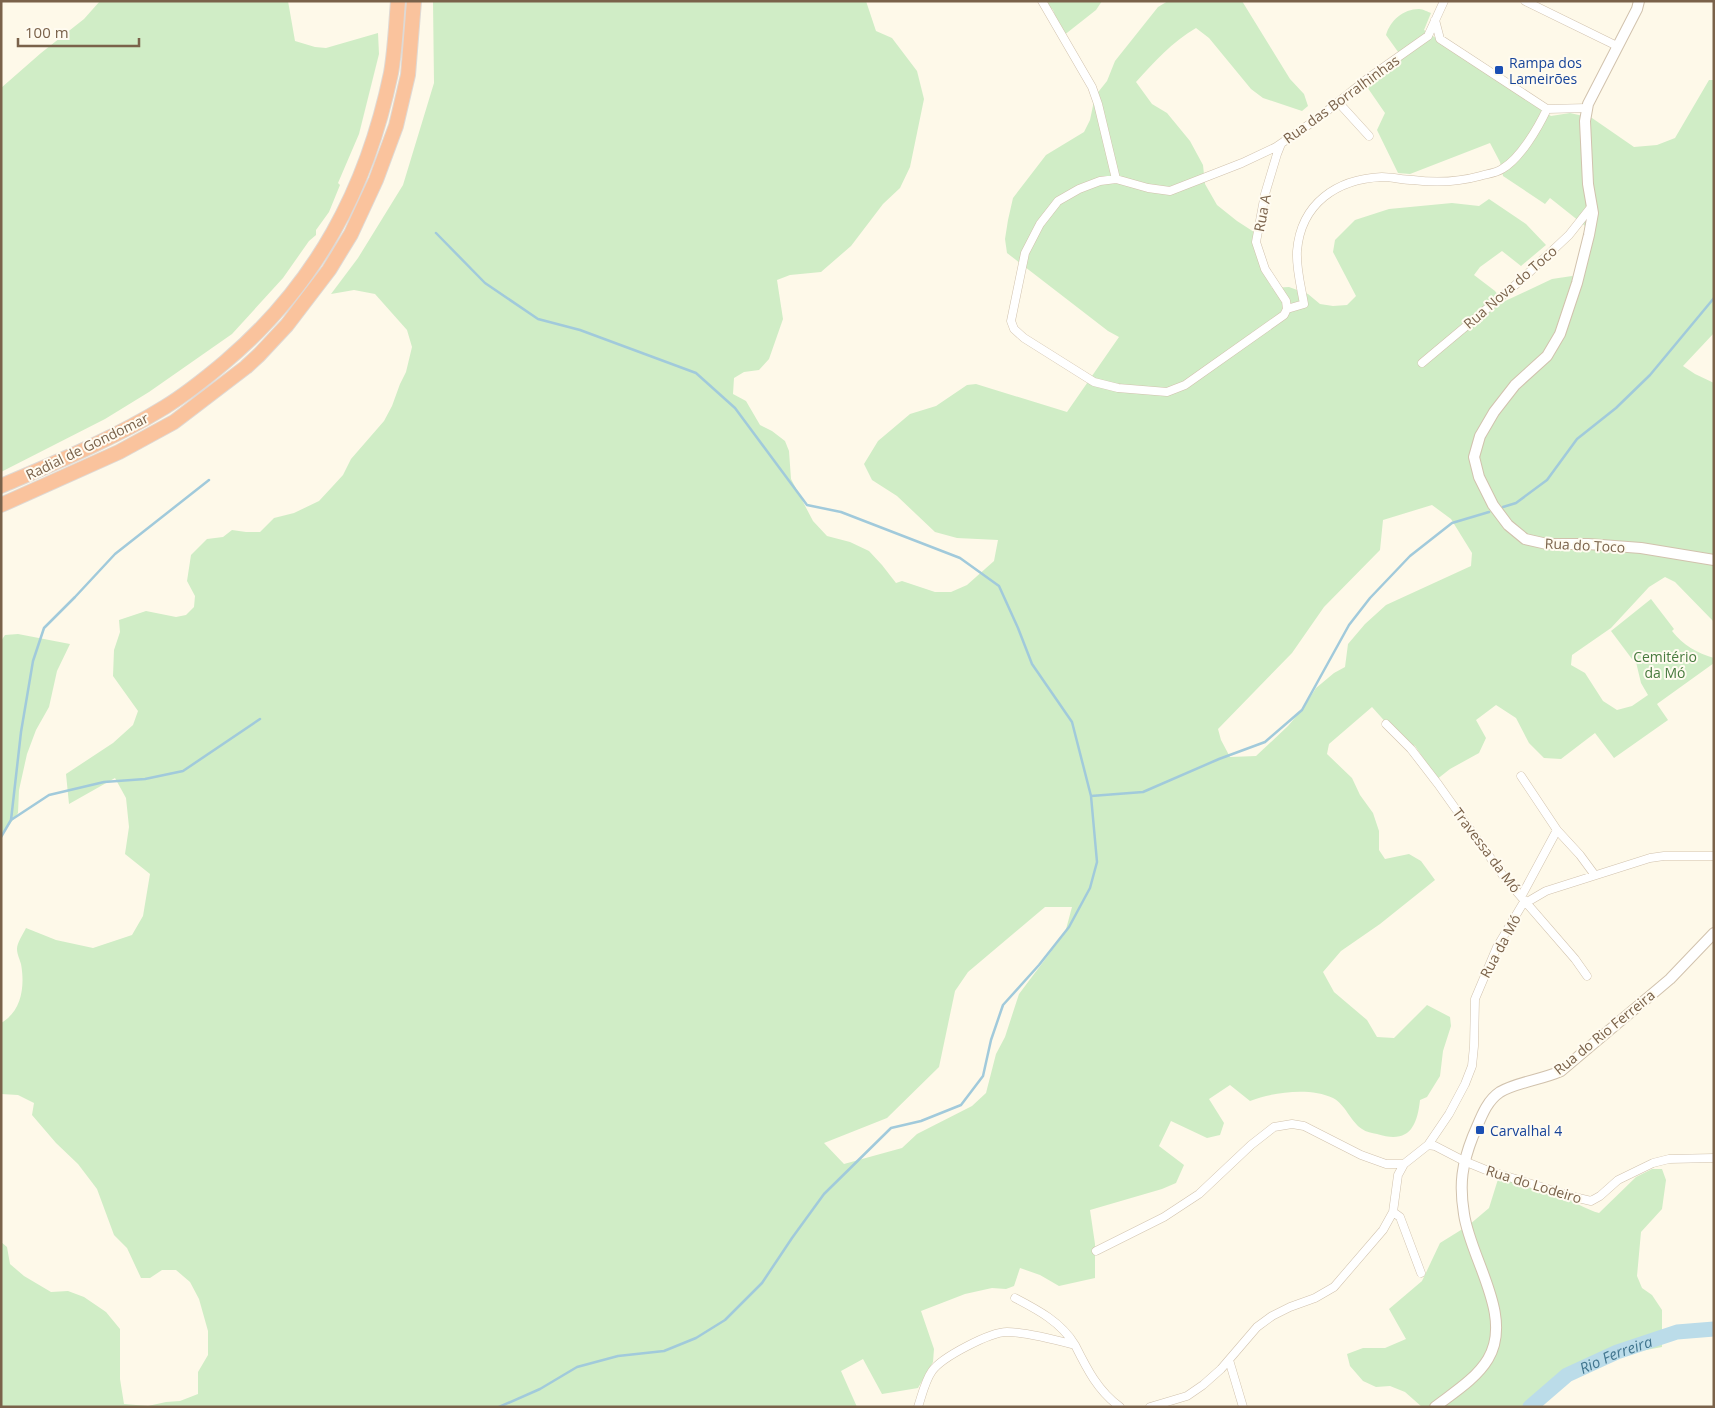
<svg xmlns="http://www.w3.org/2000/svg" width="1715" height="1408" font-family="'Open Sans',sans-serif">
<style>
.green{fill:#d0edc6;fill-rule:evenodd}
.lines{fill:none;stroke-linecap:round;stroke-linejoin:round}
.stream{stroke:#a1cadb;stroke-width:2.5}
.river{stroke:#bbdce9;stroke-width:15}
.minor-casing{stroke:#d1c2ad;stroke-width:9}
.tertiary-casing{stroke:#d1c2ad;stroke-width:12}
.motorway-casing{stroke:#dfd9d4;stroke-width:16}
.minor{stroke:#fff;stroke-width:8}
.tertiary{stroke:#fff;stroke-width:10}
.motorway{stroke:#fac39d;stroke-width:14}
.transit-dot{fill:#1a4fb4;stroke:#fffbf0;stroke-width:2}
.labels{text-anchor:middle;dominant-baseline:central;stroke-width:4;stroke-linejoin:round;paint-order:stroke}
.transit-label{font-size:14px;fill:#164399;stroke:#fffbf0;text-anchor:start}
.street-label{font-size:14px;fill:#7a624a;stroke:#fffbf0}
.park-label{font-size:14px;fill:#477a3e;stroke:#fffbf0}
.water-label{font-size:15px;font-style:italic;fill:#42768f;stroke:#fffbf0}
</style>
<rect width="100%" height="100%" fill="#fef9e9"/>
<path class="green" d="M100,1H288L295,41L315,47L326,48L378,33L379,54L359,134L338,183L340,185L329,212L316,230V235L309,241L283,278L232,334L149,392L105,419L1,472V88L41,53L84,19Z
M433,1H866L876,31L892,38L917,71L924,99L910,167L900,188L883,204L851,246L821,272L790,275L777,280L783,319L769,359L759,370L744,372L734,378L733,394L746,401L760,425L772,431L785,441L789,451L791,479L813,521L827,536L850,542L869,551L882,565L896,583L902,581L935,592H951L967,585L994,561L998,540L957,538L935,532L897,496L872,480L864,464L878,441L910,414L936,406L967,385L976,384L1067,412L1119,337L1108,331L1007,253L1005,239L1008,220L1013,198L1046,155L1084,132L1090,120L1095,96L1107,81L1115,61L1158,7L1168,1H1242L1290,79L1304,94L1308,106L1302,111L1263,98L1251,89L1209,38L1196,28C1172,42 1155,61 1136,82L1152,104L1167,113L1190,141L1203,165L1205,184L1217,205L1237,221L1254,232C1252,253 1262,270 1272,288L1289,287L1308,294L1320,304L1333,306L1347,305L1356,296L1333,252L1335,240L1355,220L1389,209L1452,203L1479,206L1489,199L1526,224L1546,245L1521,266L1502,251L1480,267L1474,275L1495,291L1503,302L1552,279L1572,276L1581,281L1594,233L1550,198L1545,204L1503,176L1500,162L1490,143L1410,174L1398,173L1377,130L1385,113L1365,84L1401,56L1386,35C1390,21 1403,9 1419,9C1423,9 1428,12 1431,13L1424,30L1551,116L1570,113L1592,118L1634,147L1657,145L1675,138L1709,80H1714V333L1683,366L1695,374L1714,383V622L1675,582L1665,577L1649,587L1611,628L1572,655L1571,665L1585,673L1603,701L1617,710L1632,706L1648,695L1641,683L1636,662L1632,659L1611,631L1651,599L1674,629L1672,631C1683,645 1697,653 1714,658V663L1657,704L1668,720L1614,758L1595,733L1561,759L1544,758L1529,743L1516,718L1496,705L1476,720L1486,738L1479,753L1450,769L1436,780L1428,765L1415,746L1399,737L1372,707L1329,744L1327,754L1352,778L1360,795L1373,813L1379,831V850L1385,859L1409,854L1421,861L1435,880L1380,924L1341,951L1323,972L1334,992L1367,1020L1377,1037L1394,1038L1427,1005L1450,1017L1451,1026L1443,1051L1440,1076L1427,1097L1420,1100C1417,1128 1408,1144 1377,1134C1372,1133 1366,1132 1362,1129C1351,1122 1345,1104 1333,1098C1310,1087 1273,1092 1250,1101L1230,1085L1209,1099L1224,1123L1220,1135L1207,1138L1171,1121L1159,1146L1184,1165L1176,1183L1162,1189L1090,1210L1095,1244V1278L1059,1286L1040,1275L1020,1268L1014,1286L1006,1289L992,1288L965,1294L921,1311L934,1349L933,1362L918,1388L882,1394L863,1359L841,1371L857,1407H1V1242L7,1247L10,1264L24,1276L51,1292L68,1291L84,1297L106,1312L120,1329V1379L124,1404L148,1406L166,1402L180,1401L198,1394V1372L208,1355V1331L199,1299L190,1282L176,1270H162L150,1278H141L127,1248L114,1235L97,1189L78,1164L56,1143L32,1115L34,1103L18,1095L1,1094V1023C22,1011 25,986 21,964C20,960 17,954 17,949C17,943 23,934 26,928L56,940L93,948L132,935L143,916L150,874L125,854L129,827L126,798L115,778L69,804L66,774L113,743L133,725L138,711L113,676L114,650L120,632L119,620L146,611L176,617L186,615L194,607L195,596L187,581L191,555L207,539L223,537L232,530L246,532H260L274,518L294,513L319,501L332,487L343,475L351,459L384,421L392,406L400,384L406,372L412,347L407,330L375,294L354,290L331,294L358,258L403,185L434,83ZM1432,505L1451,519L1472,553L1471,566L1386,605L1365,624L1348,644L1345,667L1334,673L1316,688L1304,707L1288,726L1256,756L1230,757L1221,740L1218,729L1292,653L1324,607L1380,550L1383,520ZM1045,907H1072L1065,933L1019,994L1005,1037L996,1054L986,1093L972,1106L917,1134L902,1148L844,1164L824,1143L887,1118L939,1067L955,991L968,972Z
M1043,1H1102L1096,10L1063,36L1053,10Z
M18,634L70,644L57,671L49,707L36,730L27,754L19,790L18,813L1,836V641L5,635Z
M1652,1169H1662L1666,1180L1662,1209L1641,1232L1637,1276L1642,1288L1652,1295L1662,1310V1347L1625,1354L1574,1376L1542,1399L1540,1407H1422L1405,1392L1390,1386L1376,1387L1363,1381L1350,1366L1347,1354L1363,1348H1385L1406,1339L1389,1309L1422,1281L1440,1243L1469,1225L1489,1208L1499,1176C1522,1186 1544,1191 1566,1199C1578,1203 1587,1210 1599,1213L1636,1177Z"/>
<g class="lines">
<path class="stream" d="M436,233L485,283L538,319L580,330L696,373L735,408L807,505L841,512L960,558L999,586L1018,628L1032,664L1072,722L1091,796
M1503,507L1516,503L1547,480L1577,439L1616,408L1650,375L1714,298
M11,820L49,795L104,782L145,779L183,771L260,719
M1,837L11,820L21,732L33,661L44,628L75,597L115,554L209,480
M499,1407L540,1389L577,1367L618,1356L664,1351L696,1338L725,1320L762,1283L792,1238L824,1194L891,1128L921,1121L961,1105L983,1076L991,1040L1003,1005L1039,965L1069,927L1090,888L1097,862L1091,796L1143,792L1219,759L1265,742L1302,710L1349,625L1370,598L1410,556L1452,523L1489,512"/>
<path class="river" id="s1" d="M1530,1407L1567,1375L1617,1352L1677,1332L1714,1329"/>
<defs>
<path id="minor" d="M1042,1L1092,87L1098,104L1116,179
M1525,1L1617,46
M1435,20L1440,39L1547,109L1587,108
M1338,102L1369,136
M1281,144L1277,154L1265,194L1256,242L1265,269L1286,301L1287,309
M1287,309L1284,315L1185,385L1167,392L1118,388L1094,382L1024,338L1014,329L1011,321L1025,253L1040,224L1058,201L1079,189L1100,181L1116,179L1148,188L1170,191L1242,163L1276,147L1317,119L1367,79L1428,36L1444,1
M1287,309L1304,304C1301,287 1296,268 1297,251C1301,203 1337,179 1382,177C1392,177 1403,180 1413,180C1436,183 1458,182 1480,176C1487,174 1496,173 1502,169C1520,159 1538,128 1547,109
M1422,363L1520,281L1569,235L1592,206
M1386,724L1411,749L1438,784L1504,877L1575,959L1587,976
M1521,776L1557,830L1580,855L1594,874
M1522,895L1557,830
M1428,1145L1449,1114L1465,1084L1472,1066L1474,1046L1475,999L1497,947L1522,905L1546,891L1650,858L1664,856H1714
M1393,1212L1400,1217L1421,1273
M1096,1251L1164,1217L1199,1194L1251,1145L1274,1127L1292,1124L1304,1126L1361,1155L1386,1164H1404
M1015,1298C1038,1310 1061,1322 1075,1345
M1229,1360L1243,1407
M918,1407C922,1395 925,1381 932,1371C942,1357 990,1332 1007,1332C1026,1332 1056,1340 1075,1345C1087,1369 1098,1391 1120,1407
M1150,1407L1187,1396L1203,1385L1221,1369L1257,1327L1272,1316L1290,1307L1315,1298L1334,1287L1383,1230L1393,1212L1398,1175L1404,1164L1428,1145L1435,1146L1464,1161L1486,1170L1574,1197L1591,1201L1600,1196L1618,1180L1653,1163L1669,1159L1714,1158"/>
<path id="tertiary" d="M1639,1L1637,9L1588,104L1585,121L1588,184L1593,213L1589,235L1577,283L1560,334L1547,356L1515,385L1494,412L1480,436L1474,457L1479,477L1493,505L1508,525L1525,539L1547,544H1588L1641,548L1714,560
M1435,1407C1453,1393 1476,1379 1488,1359C1514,1316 1470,1258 1464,1214C1459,1184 1462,1164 1473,1136C1480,1121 1485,1102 1500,1092C1517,1082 1541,1080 1561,1071L1670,979L1714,933"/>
<path id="motorway" d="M1,486C57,462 113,439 165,407C186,394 206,378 225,362C316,285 367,189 391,73C395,50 396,25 398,1
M1,505L119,452L174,422L246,367L259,355L287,325L329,270L351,234L376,180L396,126L408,75L414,1"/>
</defs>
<use href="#minor" class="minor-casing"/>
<use href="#tertiary" class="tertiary-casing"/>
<use href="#motorway" class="motorway-casing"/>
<use href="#minor" class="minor"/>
<use href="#tertiary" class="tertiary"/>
<use href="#motorway" class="motorway"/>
</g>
<g class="transit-dot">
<rect x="1494" y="65" width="10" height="10" rx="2.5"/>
<rect x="1475" y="1125" width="10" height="10" rx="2.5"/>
</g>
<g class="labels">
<g class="transit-label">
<text x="1509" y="62">Rampa dos<tspan x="1509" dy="16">Lameirões</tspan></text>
<text x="1490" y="1130">Carvalhal 4</text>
</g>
<g class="street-label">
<text transform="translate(1341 99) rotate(-36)">Rua das Borralhinhas</text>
<text transform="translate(1262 213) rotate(-79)">Rua A</text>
<text transform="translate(1510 287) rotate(-41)">Rua Nova do Toco</text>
<text transform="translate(87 446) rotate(-26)">Radial de Gondomar</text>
<text transform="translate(1585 545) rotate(3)">Rua do Toco</text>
<text transform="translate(1487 850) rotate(53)">Travessa da Mó</text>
<text transform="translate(1500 946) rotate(-62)">Rua da Mó</text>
<text transform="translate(1604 1032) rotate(-39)">Rua do Rio Ferreira</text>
<text transform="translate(1534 1184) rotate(17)">Rua do Lodeiro</text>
</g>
<g class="park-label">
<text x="1665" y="656">Cemitério<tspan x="1665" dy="16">da Mó</tspan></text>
</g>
<g class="water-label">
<text stroke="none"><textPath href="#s1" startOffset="102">Rio Ferreira</textPath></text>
</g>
</g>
<rect width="1715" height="1408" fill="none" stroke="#7a624a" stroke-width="5"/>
<path d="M18 38v8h121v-8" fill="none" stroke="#7a624a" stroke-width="2.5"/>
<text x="25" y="38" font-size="15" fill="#7a624a" stroke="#fffbf0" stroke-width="4" paint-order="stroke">100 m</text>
</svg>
